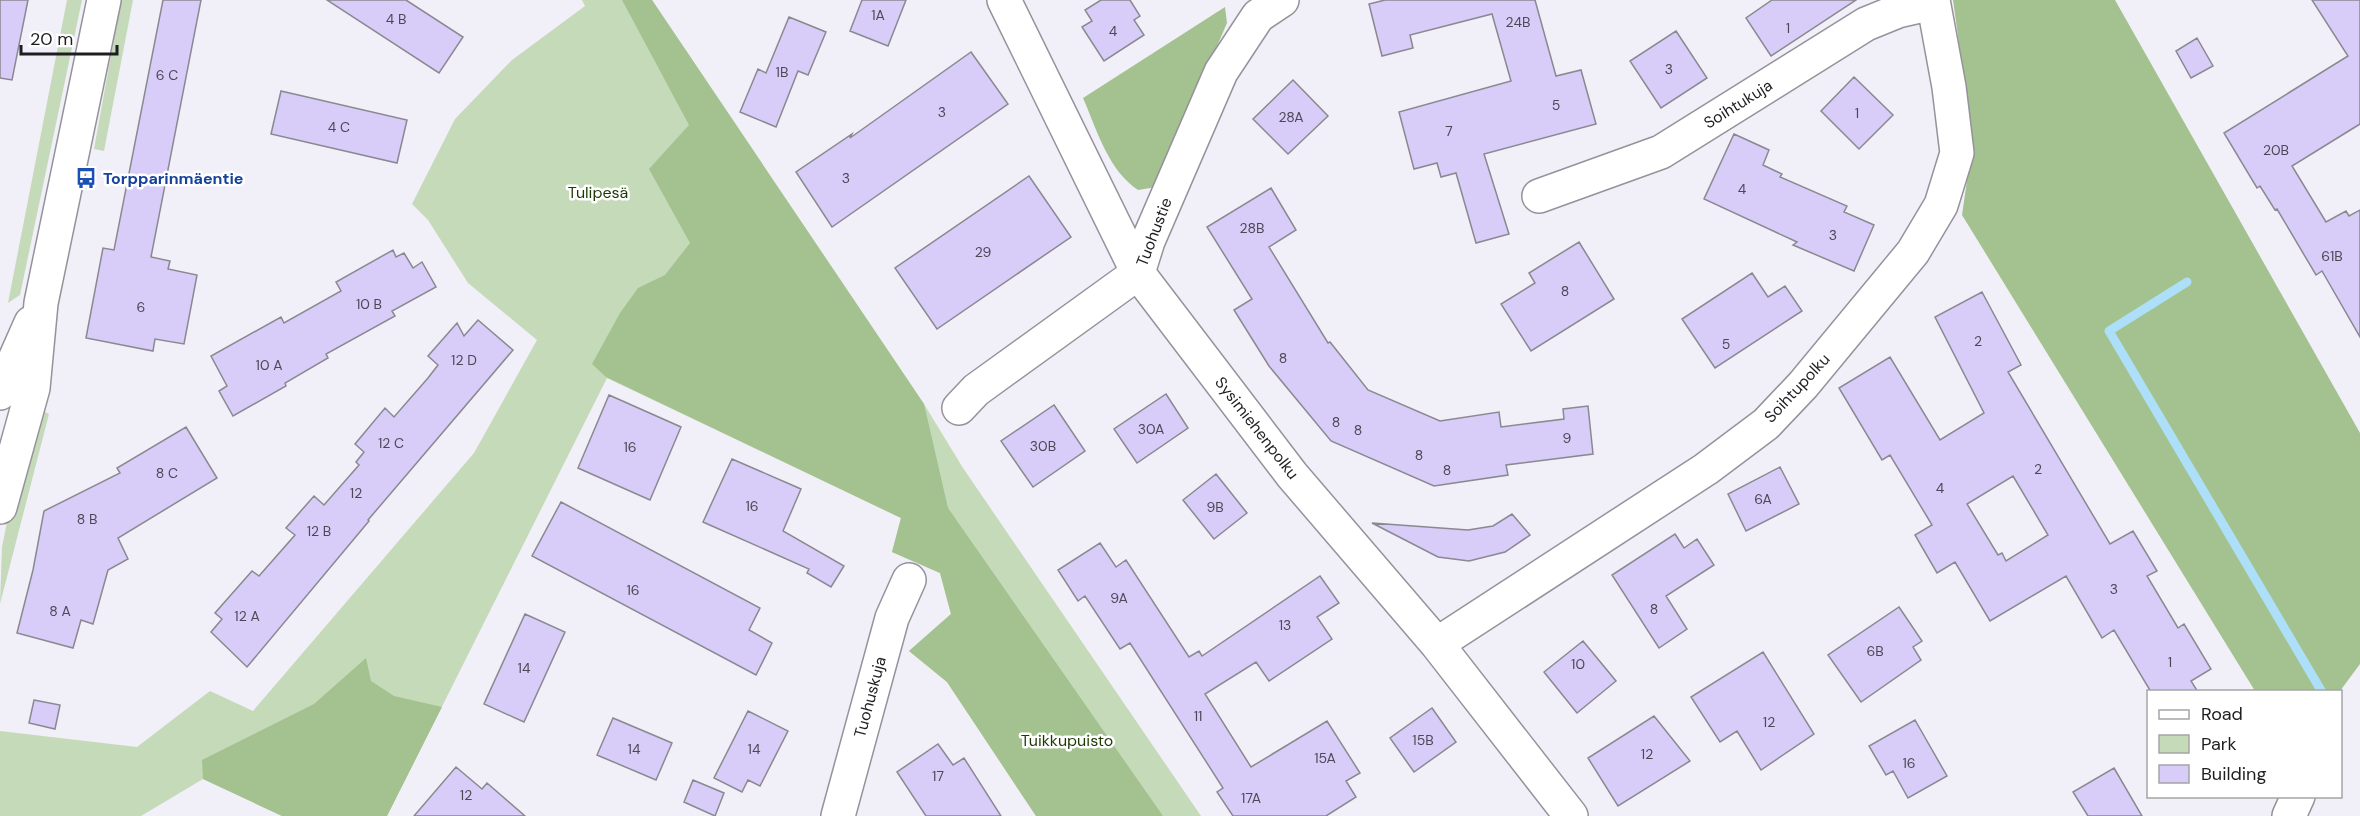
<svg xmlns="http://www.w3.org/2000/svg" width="2360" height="816" font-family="'DM Sans',sans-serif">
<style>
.green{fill:#c5dab9}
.forest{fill:#a3c28f}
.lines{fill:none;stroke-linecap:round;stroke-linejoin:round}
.stream{stroke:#addff8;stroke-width:9}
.building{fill:#d8ccf8;stroke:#8a8890;stroke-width:1.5;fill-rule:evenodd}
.street-casing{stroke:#95929b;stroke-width:36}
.secondary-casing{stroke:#95929b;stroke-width:36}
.street{stroke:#fff;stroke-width:33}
.secondary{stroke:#fff;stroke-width:33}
.labels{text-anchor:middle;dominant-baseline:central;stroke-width:5;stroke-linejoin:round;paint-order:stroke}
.number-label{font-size:14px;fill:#4c4956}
.street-label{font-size:16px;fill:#1e1d20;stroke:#fff}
.transit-label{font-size:16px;font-weight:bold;fill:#164399;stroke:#fff;text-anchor:start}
.park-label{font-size:16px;fill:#1e3a03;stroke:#fff}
</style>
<rect width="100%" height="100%" fill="#f1eff8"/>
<path class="green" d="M67,0H82L20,295L8,303Z
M121,0H133L104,151L94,149Z
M582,0H652L924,404L963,468L1201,816H1036L947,682L909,651L951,614L940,573L892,552L901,518L607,378L387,816H282L203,779L141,816H0V731L137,747L210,691L253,711L474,453L537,340L468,283L428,220L412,204L455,119L512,60L585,6Z
M37,408L49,414L0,604L2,547L18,468Z"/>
<path class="forest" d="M622,0H652L924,404L948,508L1163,816H1036L947,682L909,651L951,614L940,573L892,552L901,518L606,377L592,364L620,313L638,288L665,275L690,243L649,169L689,125Z
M1953,0H2115L2360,433V664L2340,691H2255L1962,215L1969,167L1963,72Z
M1225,7L1227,23L1156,187L1138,190C1108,170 1097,130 1083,98Z
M366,658L371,681L394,696L442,707L387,816H282L203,779L202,760L314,704Z"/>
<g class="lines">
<path class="stream" d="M2187,282L2109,331L2322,692"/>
</g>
<path class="building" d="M0,0H28L12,80L0,78Z
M163,0H201L151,257L170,261L168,269L197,275L184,344L155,339L153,351L86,338L103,248L114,250Z
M327,0H406L463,37L439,73Z
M862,0H906L888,46L850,31Z
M1101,0H1130L1140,16L1134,20L1144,35L1104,61L1082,27L1092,21L1085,10Z
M1385,0H1535L1556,76L1581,70L1596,124L1484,154L1509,234L1476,243L1456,173L1441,177L1437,163L1414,169L1399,112L1511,81L1492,14L1410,35L1413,48L1382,56L1369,4Z
M1772,0H1856L1771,56L1746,18Z
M2312,0H2360V124L2292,166L2326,222L2346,211L2349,216L2360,210V337L2322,271L2316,275L2277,209L2275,210L2260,186L2257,188L2224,133L2348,56Z
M789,17L826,32L808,75L798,71L776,127L740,112L758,69L766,73Z
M1676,31L1707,78L1661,108L1630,61Z
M2197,38L2213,66L2191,78L2176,51Z
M971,52L1008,104L832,227L796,172L852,134L850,138Z
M1854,77L1893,115L1859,149L1821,111Z
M1293,80L1328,116L1288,154L1253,119Z
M281,91L407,120L397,163L271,134Z
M1734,134L1769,150L1763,165L1782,174L1780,177L1847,206L1844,212L1874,225L1854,271L1793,245L1797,242L1704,199Z
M1029,176L1071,237L937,329L895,268Z
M1271,188L1296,230L1269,247L1328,343L1330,342L1368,390L1440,421L1499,412L1501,427L1564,419L1563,409L1588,406L1593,454L1506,465L1508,475L1434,486L1331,441L1269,366L1234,310L1252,299L1207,227Z
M1579,242L1614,299L1531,351L1501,304L1535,283L1529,273Z
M393,250L396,257L404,253L413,268L422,262L436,287L392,311L395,316L326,354L328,358L285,383L286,386L233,416L219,391L227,386L211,356L281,317L284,323L341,291L336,282Z
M1752,273L1768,297L1785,286L1802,311L1715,368L1682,319Z
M1982,292L2021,365L2008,372L2110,544L2133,531L2157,571L2147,576L2178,628L2184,624L2211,669L2191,681L2198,692H2151L2114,630L2102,638L2066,576L1990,621L1955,562L1937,573L1915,535L1932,525L1890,455L1882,460L1839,388L1890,357L1940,440L1984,413L1935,317ZM2013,476L2048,535L2006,561L2002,553L1998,555L1967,504Z
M478,320L513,350L368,520L369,521L247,667L211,632L222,619L215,613L252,571L259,576L295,535L286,528L314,496L324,505L359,465L356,462L364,452L355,444L385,408L394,417L428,378L438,365L428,356L457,323L464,336Z
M1166,394L1188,428L1137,463L1114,429Z
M609,395L681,427L650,500L578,468Z
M1054,405L1085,451L1033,487L1001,441Z
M186,427L217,478L118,538L128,559L108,570L93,624L81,620L73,648L17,633L33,570L44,511L120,473L117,468Z
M732,459L801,489L783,531L844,566L831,587L807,573L809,569L703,522Z
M1780,467L1799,504L1746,531L1728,494Z
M1216,474L1247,513L1214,539L1183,500Z
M561,502L760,608L749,630L772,643L756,675L532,556Z
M1512,514L1530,535L1505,552L1469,561L1438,557L1372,523L1468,530L1493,526Z
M1675,534L1684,548L1697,539L1714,565L1666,596L1687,629L1659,648L1612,575Z
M1100,543L1116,567L1126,560L1189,657L1199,651L1202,656L1320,576L1339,603L1317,617L1332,639L1269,681L1256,662L1205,694L1251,767L1327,721L1360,773L1346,781L1356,797L1326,816H1233L1217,792L1223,788L1130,643L1120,649L1085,596L1078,601L1058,570Z
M1899,607L1922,641L1913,647L1921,660L1861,702L1828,655Z
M525,614L565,632L524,722L484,704Z
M1583,641L1616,681L1577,713L1544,672Z
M1763,652L1814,734L1761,770L1737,731L1720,742L1691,697Z
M34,700L60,705L55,729L29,723Z
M1432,708L1456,742L1414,772L1390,738Z
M748,711L788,731L760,786L748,780L742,792L714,778Z
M1654,716L1690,761L1618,806L1588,758Z
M613,718L672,743L656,780L597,755Z
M1915,720L1947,776L1908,798L1893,771L1886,775L1869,746Z
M938,744L953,765L964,758L1001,816H926L897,772Z
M456,767L482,789L487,783L525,816H414Z
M2114,768L2142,816H2088L2073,792Z
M693,780L724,793L715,816L684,802Z"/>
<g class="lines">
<defs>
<path id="street" d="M1004,0L1138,273L1292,475L1437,644L1571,816
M1539,196L1661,152L1866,24L1898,11L1933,3
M959,408L976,390L1138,273L1148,241L1221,72L1258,16L1282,0
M1437,644L1706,469L1766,424L1803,385L1913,252L1941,205L1957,153L1949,87L1933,0
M838,816L892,618L909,580
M2289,816L2298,796"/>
<path id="secondary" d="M0,393L31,323
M0,507L33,388L41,303L104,0"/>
</defs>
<use href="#street" class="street-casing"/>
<use href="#secondary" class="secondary-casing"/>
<use href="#street" class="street"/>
<use href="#secondary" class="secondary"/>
</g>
<defs>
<symbol id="bus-bare" viewBox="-9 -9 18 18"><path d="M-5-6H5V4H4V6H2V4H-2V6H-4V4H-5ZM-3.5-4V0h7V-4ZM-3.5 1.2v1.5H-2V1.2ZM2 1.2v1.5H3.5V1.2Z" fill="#1a4fb4" stroke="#fff" stroke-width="2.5" paint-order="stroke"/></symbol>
</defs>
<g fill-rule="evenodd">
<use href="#bus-bare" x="71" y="163" width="30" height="30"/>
</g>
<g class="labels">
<g class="number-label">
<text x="878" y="15">1A</text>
<text x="396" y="19">4 B</text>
<text x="1518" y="22">24B</text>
<text x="1788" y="28">1</text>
<text x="1113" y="31">4</text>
<text x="1669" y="69">3</text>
<text x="782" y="72">1B</text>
<text x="167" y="75">6 C</text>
<text x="1556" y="105">5</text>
<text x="942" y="112">3</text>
<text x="1857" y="113">1</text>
<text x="1291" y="117">28A</text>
<text x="339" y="127">4 C</text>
<text x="1449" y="131">7</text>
<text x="2276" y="150">20B</text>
<text x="846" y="178">3</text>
<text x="1742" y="189">4</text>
<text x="1252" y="228">28B</text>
<text x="1833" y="235">3</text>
<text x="983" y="252">29</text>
<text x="2332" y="256">61B</text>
<text x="1565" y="291">8</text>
<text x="369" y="304">10 B</text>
<text x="141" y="307">6</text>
<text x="1978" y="341">2</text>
<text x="1726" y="344">5</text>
<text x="1283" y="358">8</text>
<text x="464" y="360">12 D</text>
<text x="269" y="365">10 A</text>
<text x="1336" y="422">8</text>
<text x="1151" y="429">30A</text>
<text x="1358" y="430">8</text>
<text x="1567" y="438">9</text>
<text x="391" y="443">12 C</text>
<text x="1043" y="446">30B</text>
<text x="630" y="447">16</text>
<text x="1419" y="455">8</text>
<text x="2038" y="469">2</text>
<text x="1447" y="470">8</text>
<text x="167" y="473">8 C</text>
<text x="1940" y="488">4</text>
<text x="356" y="493">12</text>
<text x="1763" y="499">6A</text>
<text x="752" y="506">16</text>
<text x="1215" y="507">9B</text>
<text x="87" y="519">8 B</text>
<text x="319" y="531">12 B</text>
<text x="2114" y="589">3</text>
<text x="633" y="590">16</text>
<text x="1119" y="598">9A</text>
<text x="1654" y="609">8</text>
<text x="60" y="611">8 A</text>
<text x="247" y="616">12 A</text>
<text x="1285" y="625">13</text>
<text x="1875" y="651">6B</text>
<text x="2170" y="662">1</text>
<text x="1578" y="664">10</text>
<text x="524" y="668">14</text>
<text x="1198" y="716">11</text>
<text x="1769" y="722">12</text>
<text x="1423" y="740">15B</text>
<text x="634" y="749">14</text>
<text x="754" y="749">14</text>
<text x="1647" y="754">12</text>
<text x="1325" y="758">15A</text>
<text x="1909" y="763">16</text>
<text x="938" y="776">17</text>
<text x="466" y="795">12</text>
<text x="1251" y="798">17A</text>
</g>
<g class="street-label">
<text transform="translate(1738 104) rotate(-32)">Soihtukuja</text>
<text transform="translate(1154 232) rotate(-69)">Tuohustie</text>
<text transform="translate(1797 388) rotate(-47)">Soihtupolku</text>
<text transform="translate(1257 428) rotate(52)">Sysimiehenpolku</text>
<text transform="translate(870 697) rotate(-75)">Tuohuskuja</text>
</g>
<g class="transit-label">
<text x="103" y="178">Torpparinmäentie</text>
</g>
<g class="park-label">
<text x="598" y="192">Tulipesä</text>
<text x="1067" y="740">Tuikkupuisto</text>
</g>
</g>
<rect x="2147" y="690" width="195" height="108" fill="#ffffff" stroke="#a5a5a6" stroke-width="1.5"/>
<rect x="2159" y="710" width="30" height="9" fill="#ffffff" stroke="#a5a5a6" stroke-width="1.5"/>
<text x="2201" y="720" font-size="18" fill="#1e1d20">Road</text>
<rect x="2159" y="735" width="30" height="18" fill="#c5dab9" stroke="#a5a5a6" stroke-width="1.5"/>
<text x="2201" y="750" font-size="18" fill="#1e1d20">Park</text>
<rect x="2159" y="765" width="30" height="18" fill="#d8ccf8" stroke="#a5a5a6" stroke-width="1.5"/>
<text x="2201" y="780" font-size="18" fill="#1e1d20">Building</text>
<path d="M21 45v9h96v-9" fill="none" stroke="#1e1d20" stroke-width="3"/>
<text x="30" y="45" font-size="18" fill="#1e1d20" stroke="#ffffff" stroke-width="4.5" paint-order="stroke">20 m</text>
</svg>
